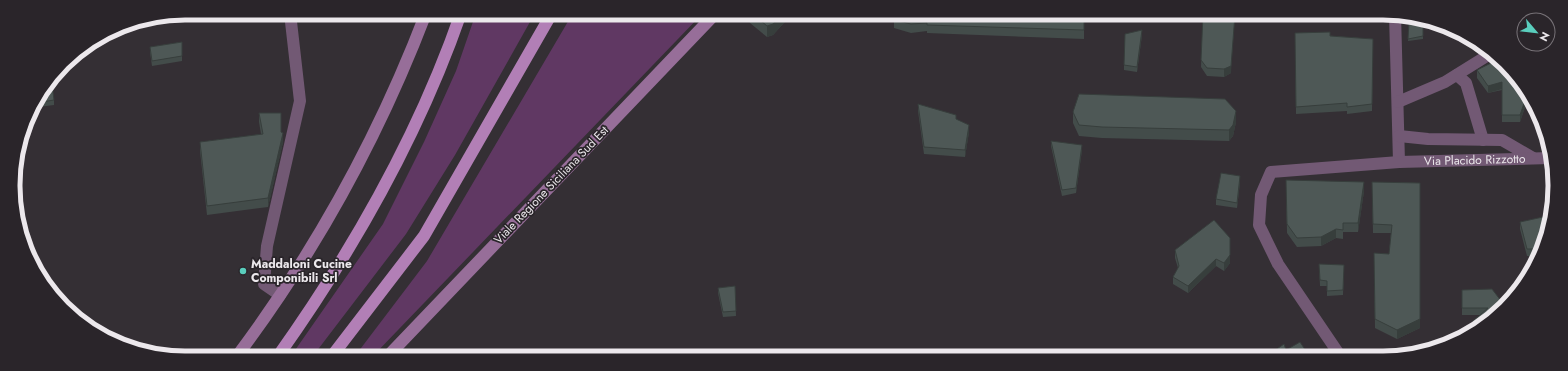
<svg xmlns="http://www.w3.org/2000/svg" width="1568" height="371" font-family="Jost,sans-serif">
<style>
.green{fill:#603863}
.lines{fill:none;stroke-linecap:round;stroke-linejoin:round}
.street{stroke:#725974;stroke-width:12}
.secondary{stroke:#976e99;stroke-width:12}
.primary{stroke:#b27fb6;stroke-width:12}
.wall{fill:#434c4a}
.shaded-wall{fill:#373e3c}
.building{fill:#4e5856;stroke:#373e3c}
.poi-dot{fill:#5acebd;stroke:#2a252a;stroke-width:1.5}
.labels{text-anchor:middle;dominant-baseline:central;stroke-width:3.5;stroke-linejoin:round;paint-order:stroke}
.street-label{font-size:12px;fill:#ece8ec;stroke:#2a252a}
.poi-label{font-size:12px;font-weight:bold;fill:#ece8ec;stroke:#2a252a;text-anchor:start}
.rim{fill:none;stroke:#ece8ec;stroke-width:5}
</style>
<rect width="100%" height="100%" fill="#342f34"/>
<path class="green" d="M476,13H535L455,155L406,234L313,356H291L383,224L424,142L456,71Z
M573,13L702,14L373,356H355L427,261Z"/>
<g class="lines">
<g class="street">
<path d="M1395,14L1399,162"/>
<path d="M1457,75L1466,83L1483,140"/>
<path d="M1398,102L1445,82L1490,54"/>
<path d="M1399,136L1428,139L1502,140L1533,158"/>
<path d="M280,295L264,284L267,246L300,101L290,13"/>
<path id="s1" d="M1341,357L1278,264L1259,225L1261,195L1271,172L1399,162L1550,158"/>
</g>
<path class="secondary" d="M237,356C315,252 379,136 426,13
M387,357L715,14"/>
<path class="primary" d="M278,356C354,249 418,137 461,13
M332,356L424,236L552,13"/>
</g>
<path class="wall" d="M747,14H792L773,35L767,37L750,23L747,16Z
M894,14H1084V39L927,33V31L911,33L894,28Z
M1203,14L1231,73L1224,77L1207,76L1201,67Z
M1409,21H1423V39L1408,41Z
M1295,33L1373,39L1372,111L1347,114V111L1296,114Z
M1142,35L1137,72L1124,70V65Z
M182,42V61L152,66L150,52V47Z
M1477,70L1503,73L1519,81L1528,98L1520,122H1502V90L1488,93L1477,78Z
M50,85L54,100V105L31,108Z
M918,104L956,119L969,132L965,157L924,154L918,111Z
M1073,112L1236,122L1233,136L1229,141L1102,138L1079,136L1073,123Z
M259,113L281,132L283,142L268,207L207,215L200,151V142L261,134L259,122Z
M1051,141L1082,150L1076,193L1062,196L1051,146Z
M1286,180L1364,191L1358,232H1343V239L1336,238L1321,246L1297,247L1287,233Z
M1240,182L1237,208L1216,205V199Z
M1372,182L1420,183V328L1397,339L1375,328L1374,253L1389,254L1391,233H1373Z
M1552,215L1539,256H1527L1520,229V222Z
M1214,220L1230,263L1224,271L1216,266L1188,293L1173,284V277L1178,268L1175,258V250Z
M1319,264L1344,265L1343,295L1327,296V286H1320Z
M735,286L736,316L723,317L718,293V288Z
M1462,290L1504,308L1474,330L1472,329V322L1480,315H1462Z"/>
<path class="shaded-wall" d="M782,14H792L773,35L767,37V26Z
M1235,14L1231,73L1224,77V69Z
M1142,30V35L1137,72V67Z
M1502,82V89L1488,93V86Z
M1527,95L1528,98L1520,122V115Z
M1236,111V122L1233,136L1229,141V130Z
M969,125V132L965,157V150Z
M283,133V142L268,207V198Z
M1082,145V150L1076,193V188Z
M1240,176V182L1237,208V203Z
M1364,182V191L1358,232V223Z
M1420,183V328L1397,339V330Z
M1336,229V238L1321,246V237Z
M1230,255V263L1224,271V263Z
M1216,259V266L1188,293V286Z"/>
<path class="building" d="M753,14H782L773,24L767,26Z
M894,14H1084V30L927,25V23L911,24L894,20Z
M1203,14H1235L1231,66L1224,69L1207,68L1201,60Z
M1409,21H1423V36L1408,39Z
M1142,30L1137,67L1124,65L1125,34Z
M1330,32V36L1373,39L1372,104L1347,107V103L1296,107L1295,33Z
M182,42V56L152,61L150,47Z
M1495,61L1503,73H1510L1519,81L1527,95L1520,115H1502V82L1488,86L1477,70Z
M52,84L54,100L36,103L50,85Z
M1079,94L1225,99L1236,111L1233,125L1229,130L1102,127L1079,125L1073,112Z
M918,104L956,115V119L969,125L965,150L924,147Z
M259,113H281V132L283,133L268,198L207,206L200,142L263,134Z
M1051,141L1082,145L1076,188L1062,190Z
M1221,173L1240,176L1237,203L1216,199Z
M1286,180L1364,182L1358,223H1343V230L1336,229L1321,237L1297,238L1287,224Z
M1372,182L1420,183V319L1397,330L1375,319L1374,253L1389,254L1392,225L1373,224Z
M1552,215L1541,249H1527L1520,222Z
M1214,220L1230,238V255L1224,263L1216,259L1188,286L1173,277L1179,266L1175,250Z
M1319,264L1344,265L1343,290L1327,291V281L1320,280Z
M735,286L736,311L723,312L718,288Z
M1492,289L1505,306L1504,308L1478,326L1472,322L1488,308H1462V290Z
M1300,342L1310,357H1269L1268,355L1284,344L1286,350Z"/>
<circle class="poi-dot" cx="243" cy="271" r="4"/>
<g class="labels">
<g class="street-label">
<text stroke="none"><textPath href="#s1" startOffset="415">Via Placido Rizzotto</textPath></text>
<text transform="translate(551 185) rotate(-46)">Viale Regione Siciliana Sud Est</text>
</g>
<g class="poi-label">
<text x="251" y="264">Maddaloni Cucine<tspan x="251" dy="14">Componibili Srl</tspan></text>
</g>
</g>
<path d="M0 0H1568V371H0ZM185 20H1383A165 165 0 0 1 1548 185V186A165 165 0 0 1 1383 351H185A165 165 0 0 1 20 186V185A165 165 0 0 1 185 20Z" fill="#2a252a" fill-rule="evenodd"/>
<path class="rim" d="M185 20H1383A165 165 0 0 1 1548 185V186A165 165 0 0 1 1383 351H185A165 165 0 0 1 20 186V185A165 165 0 0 1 185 20Z"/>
<g transform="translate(1536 32) rotate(118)"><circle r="19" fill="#2a252a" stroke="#787378"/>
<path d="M0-3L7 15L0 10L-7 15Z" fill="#5acebd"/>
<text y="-6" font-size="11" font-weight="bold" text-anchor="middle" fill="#ece8ec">N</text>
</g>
</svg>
